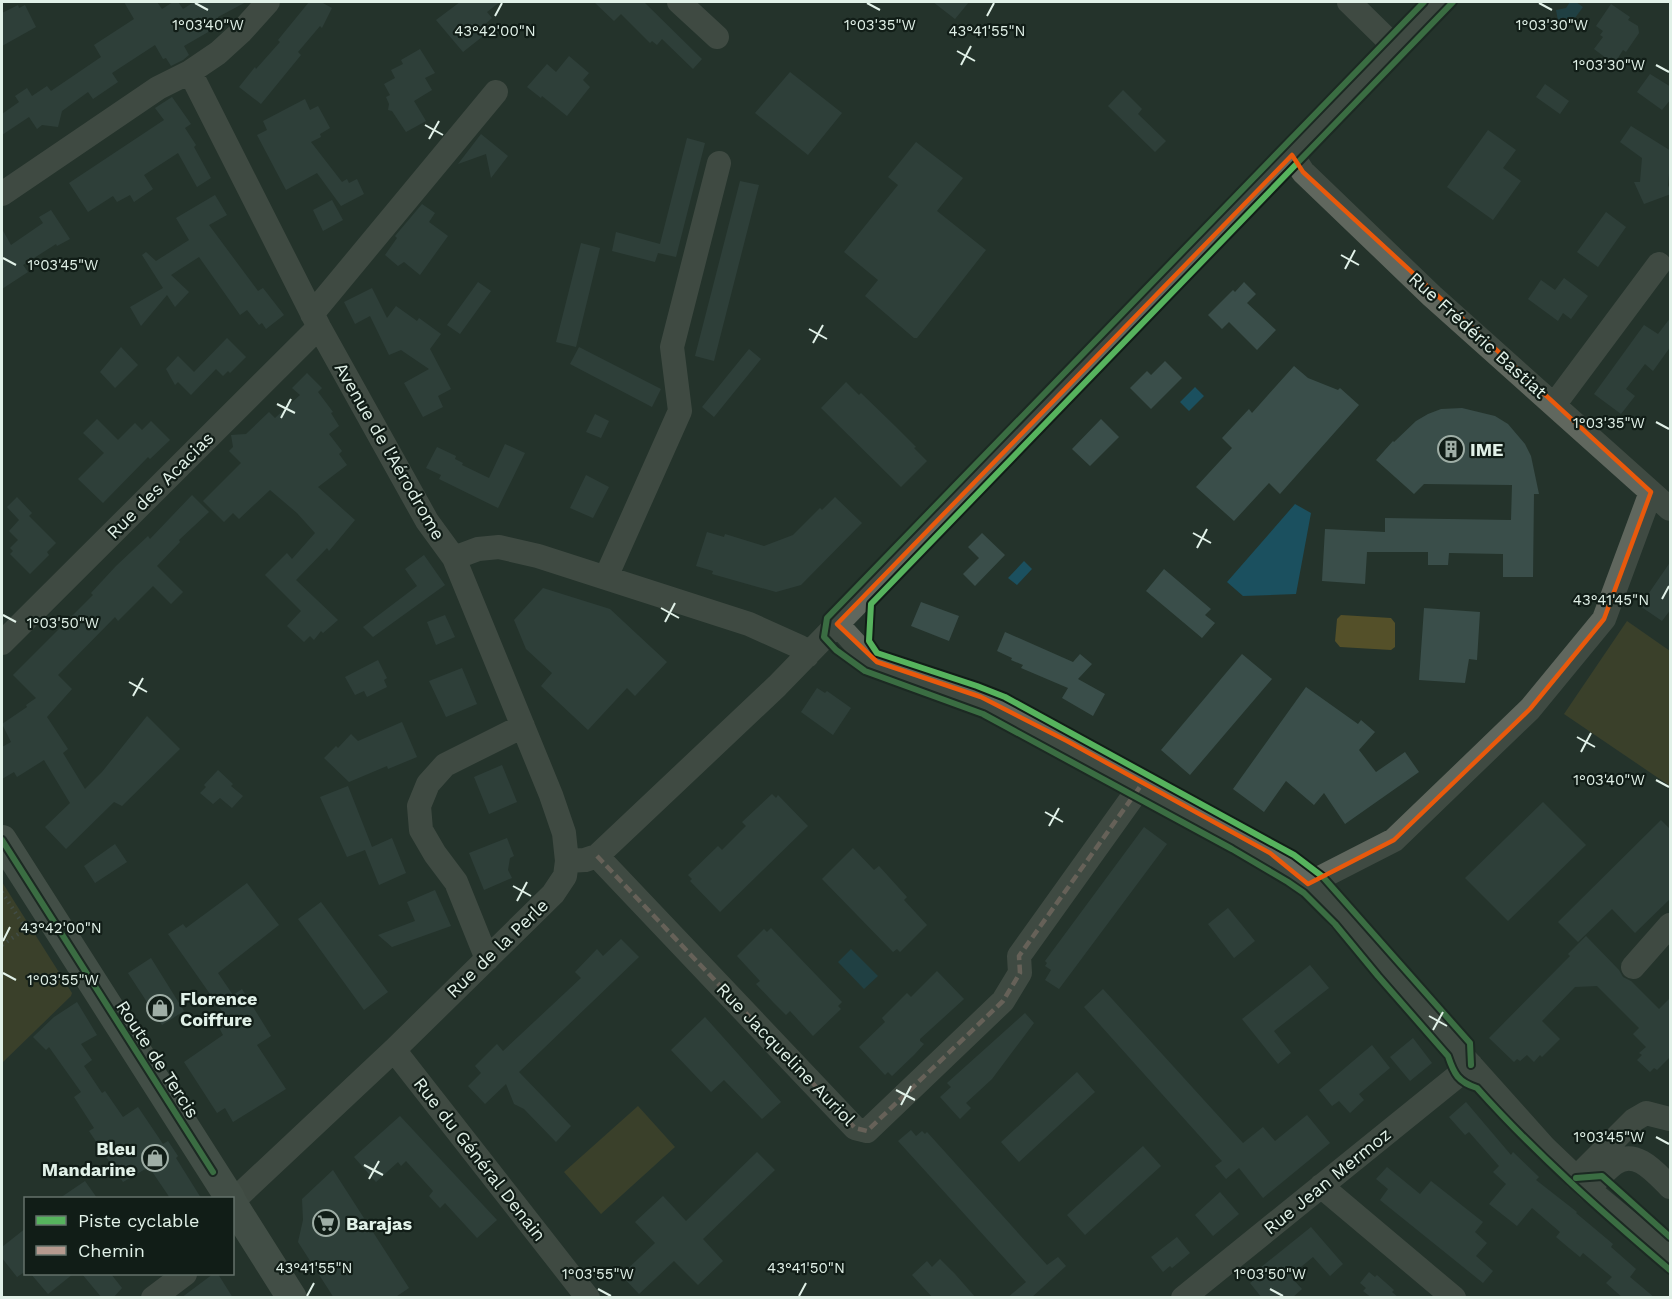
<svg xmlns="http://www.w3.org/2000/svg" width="1672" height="1299" font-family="'Work Sans',sans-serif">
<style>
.green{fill:#545029}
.water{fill:#1b505f}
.building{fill:#3a4e4a}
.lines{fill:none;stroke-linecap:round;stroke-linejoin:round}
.path{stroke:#646b65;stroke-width:4;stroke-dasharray:1.5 4.5;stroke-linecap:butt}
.minor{stroke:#60675e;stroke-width:24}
.major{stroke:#677066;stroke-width:30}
.quiet{stroke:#b69a8f;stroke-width:4.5;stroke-dasharray:9 4.5;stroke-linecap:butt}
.cycleway-casing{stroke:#111d17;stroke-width:10}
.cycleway{stroke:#56b35d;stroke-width:6}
.marked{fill:none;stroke:#e8590c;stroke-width:4.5;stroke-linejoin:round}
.ticks{fill:none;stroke:#e1f1e8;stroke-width:2}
.labels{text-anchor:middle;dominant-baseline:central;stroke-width:4.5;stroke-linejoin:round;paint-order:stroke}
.street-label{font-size:18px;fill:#e1f1e8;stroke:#111d17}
.poi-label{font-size:18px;font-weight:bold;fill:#e1f1e8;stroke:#111d17;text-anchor:start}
.ticks-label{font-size:15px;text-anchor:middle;fill:#e1f1e8;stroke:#111d17;stroke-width:4.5;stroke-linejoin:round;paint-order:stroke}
</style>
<rect width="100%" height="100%" fill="#24332b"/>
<path class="green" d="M1341,615L1391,618L1395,623V647L1391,650L1340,647L1335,641L1337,619Z
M1627,621L1670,651V786L1564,714Z
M2,882L72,993L71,996L2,1063Z
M638,1106L675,1147L601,1214L564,1172Z"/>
<path class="water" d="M1570,2H1576L1583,7L1575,18L1558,21L1556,10L1566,8Z
M1195,387L1204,396L1189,411L1180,402Z
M1295,504L1311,513L1296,594L1243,596L1227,582Z
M1024,561L1032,569L1017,585L1008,578Z
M851,949L878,976L864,989L838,962Z"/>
<path class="building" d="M124,2H157L162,9L173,2H178L183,9L194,2H246L218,17L222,24L184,46L189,55L183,60L171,66L166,58L163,59L155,45L112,73L118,82L93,99L88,92L62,111L58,127L42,125L37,129L29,117L2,135V114L19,102L15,96L27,88L32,96L47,86L51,91L101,57L94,45L134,19Z
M309,2H321L332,8L322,28L320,26L298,52L301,55L261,104L239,87L255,67L256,69L280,42L278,40Z
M460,2H500L487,12L492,18L482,27L487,33L463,52L436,20Z
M594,2H644L702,59L693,69L662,39L657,45L652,41L650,43L621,14L614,21Z
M933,2H969L955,19Z
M1611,4L1630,17L1628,20L1638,26L1639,33L1626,52L1623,50L1614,64L1594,49L1603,37L1600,35L1603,31L1596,26Z
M18,5L19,8L25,5L36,27L2,46V13Z
M420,49L435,73L425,78L432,90L414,101L426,121L406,132L392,111L388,110L389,104L386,97L390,95L384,84L395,78L391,70L403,64L401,60Z
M569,56L589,73L583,80L590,87L567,116L542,96L541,98L527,87L547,64L556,72Z
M790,72L842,113L808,155L755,113Z
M1650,74L1671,87V99L1662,110L1637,92Z
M1545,84L1569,101L1560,114L1536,97Z
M1123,90L1142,109L1138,114L1166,141L1155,152L1108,106Z
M172,97L191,124L185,128L196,145L194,147L211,178L197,187L178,153L144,175L153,189L134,202L130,195L117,202L113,196L88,212L69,183L164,120L155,108Z
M305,99L310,110L318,106L330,128L320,134L321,137L311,142L342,182L347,179L349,183L357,179L364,194L341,206L317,173L286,190L257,135L267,130L263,121Z
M1631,126L1671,151L1668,185L1671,194L1644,204L1634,182H1640L1642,158L1620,142Z
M1488,130L1516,150L1503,168L1521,181L1493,220L1447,187Z
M481,134L508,156L491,178L486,154L458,164Z
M687,138L705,143L676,257L658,253L655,262L612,251L616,232L660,244Z
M916,142L963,178L937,211L986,250L917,338H914L865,296L878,280L844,252L898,185L888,177Z
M740,181L759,185L714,361L695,356Z
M215,195L227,215L209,225L258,291L263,288L284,315L266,329L262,323L259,325L247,310L240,315L199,257L171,275L189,292L175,307L167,295L141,326L130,307L163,288L142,255L146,252L156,261L189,240L176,218Z
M332,200L343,220L323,231L313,210Z
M422,204L435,213L429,222L448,236L420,275L404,262L398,266L385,255L397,238L395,236Z
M51,210L70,239L57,246L56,244L23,265L28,272L2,289V229L11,245L43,223L39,217Z
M1606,212L1626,227L1598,267L1577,252Z
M581,243L600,248L576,347L556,342Z
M1564,278L1588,296L1571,319L1563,313L1558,321L1528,299L1541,280L1555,290Z
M478,282L491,291L460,334L447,325Z
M1244,282L1256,294L1247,303L1276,330L1257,350L1229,322L1222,329L1208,315L1233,290L1235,292Z
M372,288L387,318L396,306L417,321L419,318L441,334L430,349L451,389L438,396L443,407L423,417L404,383L429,369L401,350L389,355L370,316L355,324L344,302Z
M1671,317V346L1653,371L1645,364L1626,389L1635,396L1621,414L1594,394L1644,325L1658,334Z
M227,338L246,357L230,373L228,371L223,376L216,369L191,395L178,382L175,385L166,369L178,356L194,372Z
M121,347L138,365L115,388L100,372Z
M579,347L661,389L652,407L570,364Z
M749,349L761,359L714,417L702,407Z
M1165,361L1182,378L1151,409L1130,388L1147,371L1151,375Z
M1294,366L1308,378L1338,390L1340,388L1359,405L1280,494L1269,483L1234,521L1196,487L1232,448L1222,438L1249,409L1252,413Z
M307,373L322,388L318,392L333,412L331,413L339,426L329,434L342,451L339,454L347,465L318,487L355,520L329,551L327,548L296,580L338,620L323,633L321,631L314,640L310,636L304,642L287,626L301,611L265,575L287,553L292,559L315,533L297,513L270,490L239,519L233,513L224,522L203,501L241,463L229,451L233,447L231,435L246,434L269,412L275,418L300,395L292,388Z
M846,382L859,395L861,393L895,426L916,447L914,448L927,461L901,487L821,408Z
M1462,408L1495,416L1508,424L1525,444L1531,456L1539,494H1534L1533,577H1503V554L1449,553L1448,565H1428V552H1367L1365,584L1322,581L1325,529L1385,532V518L1511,520L1512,485L1424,484L1414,494L1376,460L1393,441L1394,442L1416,421L1428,414L1441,409Z
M595,414L609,421L601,438L586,432Z
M97,419L118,440L135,423L142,430L151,421L170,440L150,459L148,457L103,503L78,479L104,453L83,433Z
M1101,419L1119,437L1090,466L1072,449Z
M505,444L525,453L498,508L439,479L441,475L426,468L437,447L456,456L455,459L463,463L462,465L489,478Z
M586,475L609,487L593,518L570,508Z
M192,495L209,512L179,540L180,542L157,566L183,592L171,604L153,586L118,621L115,617L58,675L72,689L47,717L68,749L63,753L85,789L102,772L147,716L180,749L122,806L114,802L66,849L45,827L70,803L44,760L17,777L14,772L2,779V747L11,742L2,724L27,707L26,705L36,698L13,675L93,595L91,593L116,566L148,536L150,539Z
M17,497L32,513L29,516L56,543L47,552L49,555L30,574L10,554L13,551L10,548L18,540L9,531L19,520L7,507Z
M835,497L862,523L801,585L776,592L712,574L713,571L696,566L707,532L724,537L725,534L764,546L793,535L820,508L822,510Z
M982,533L1005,555L975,586L963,574L979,558L968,547Z
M424,555L445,585L373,637L363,627L417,586L405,569Z
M1671,561V609L1662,621L1640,606Z
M1164,569L1211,609L1205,615L1215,623L1202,638L1146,591Z
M543,588L610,609L667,662L635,696L627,688L588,730L541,686L552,673L526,649L514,620Z
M921,602L959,616L949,641L911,626Z
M1424,608L1480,612L1477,660L1469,659L1465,683L1419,680Z
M445,615L455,637L436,645L427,622Z
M1005,632L1073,662L1080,654L1092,664L1078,679L1105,694L1093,716L1062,698L1068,688L1021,668L1023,665L1011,660L1012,658L997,651Z
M1242,654L1272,679L1190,775L1161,750Z
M378,660L387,678L384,680L387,687L367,697L364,691L355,695L345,677Z
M462,668L477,704L446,717L429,681Z
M1306,687L1358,724L1361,720L1375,732L1359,750L1376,772L1405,752L1419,772L1345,824L1324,793L1314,805L1286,781L1264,812L1233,789Z
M817,688L825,693L827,691L851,708L833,735L801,712Z
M402,722L417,757L388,769L387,766L349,782L324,758L336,746L338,748L351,734L358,741Z
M502,765L517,802L489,814L474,777Z
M218,770L233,784L231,786L243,796L232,808L220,798L213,804L200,793L206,787L204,785Z
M348,786L372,847L392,838L406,873L379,885L365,850L347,857L320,797Z
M772,794L776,798L778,795L808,826L720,912L690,881L692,879L688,875L718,846L722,850L746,826L742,822Z
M1543,802L1586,845L1508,921L1465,878Z
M1661,820L1671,830V898L1635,933L1612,909L1578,942L1558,922Z
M1144,827L1167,844L1059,989L1045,980L1051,970L1045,966L1047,963L1045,961Z
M507,838L514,856L510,858L508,870L512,878L484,890L469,853Z
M115,844L127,862L95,883L84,866Z
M853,848L874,870L879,866L907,897L904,900L927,925L900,952L897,949L893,952L822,879Z
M247,883L279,925L218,973L233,995L242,989L271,1036L257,1045L286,1089L233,1122L225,1108L217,1113L184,1062L223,1035L215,1020L224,1014L168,934L183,924L186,928Z
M435,890L451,926L392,947L378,935L415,921L407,902Z
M321,902L388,992L364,1010L298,919Z
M1228,908L1255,941L1234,958L1208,924Z
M771,928L842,1002L838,1006L841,1009L813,1036L790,1011L786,1015L773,1002L756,984L760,981L737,956L764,929L767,932Z
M1586,936L1619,970L1623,977L1631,981L1659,1009L1671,997V1056L1657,1070L1654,1068L1650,1072L1637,1060L1642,1055L1639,1053L1646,1047L1633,1034L1639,1028L1597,986L1575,987L1542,1021L1560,1039L1542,1057L1540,1055L1534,1062L1527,1055L1520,1061L1517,1059L1514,1062L1489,1038L1570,956L1568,954Z
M621,939L639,957L519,1072L571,1126L556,1142L524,1109L514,1104L506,1084L485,1104L468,1086L481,1073L475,1066L497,1044L503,1051L581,978L575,972L597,949L603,956Z
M151,958L184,1011L162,1025L128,973Z
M1310,965L1329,988L1274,1031L1291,1053L1278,1064L1242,1019Z
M937,971L964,999L920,1039V1041L924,1044L914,1055L892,1076L888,1072L885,1075L859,1047L885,1022L882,1018L907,993L911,997Z
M1103,989L1243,1143L1263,1127L1275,1141L1307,1115L1330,1143L1263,1198L1239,1168L1226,1179L1215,1166L1222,1161L1084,1007Z
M77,1002L97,1035L81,1044L92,1060L84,1066L102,1093L105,1091L123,1117L138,1107L163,1144L168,1141L178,1156L176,1158L201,1198H170L151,1170L150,1171L147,1168L123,1182L89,1131L94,1128L74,1097L81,1092L49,1047L46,1050L33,1037L54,1017Z
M1025,1013L1034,1023L992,1079L966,1103L971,1108L960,1119L940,1097L951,1087L947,1083Z
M705,1017L781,1102L762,1119L724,1080L711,1092L671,1050Z
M1413,1038L1432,1063L1410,1081L1390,1057Z
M1372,1045L1390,1068L1359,1094L1364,1100L1350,1113L1339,1101L1332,1106L1319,1090Z
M1077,1072L1095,1092L1019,1162L1001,1142Z
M1466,1102L1511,1155L1513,1152L1539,1177L1536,1180L1577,1212L1576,1213L1613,1244L1611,1247L1636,1269L1630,1277L1655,1298H1623L1606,1283L1612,1277L1583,1253L1580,1257L1569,1248L1556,1237L1560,1232L1532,1208L1517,1226L1489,1204L1506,1184L1493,1172L1499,1166L1469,1132L1465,1135L1449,1117Z
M400,1116L497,1220L477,1238L445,1203L440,1208L429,1196L433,1191L406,1161L401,1166L398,1162L376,1182L354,1157Z
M911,1130L916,1136L922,1131L925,1134L927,1132L1047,1265L1058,1257L1066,1266L1031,1298H1007L1026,1282L898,1141Z
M1143,1146L1161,1166L1085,1235L1067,1215Z
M757,1152L775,1170L703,1239L723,1261L698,1285L674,1261L639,1294L621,1275L655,1243L635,1222L663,1196L686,1221Z
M1387,1167L1420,1194L1431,1181L1483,1222L1475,1232L1487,1243L1476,1256L1493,1271L1483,1283L1380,1200L1388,1189L1376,1179Z
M333,1170L409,1288L394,1298H334L298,1242L303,1220L302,1199Z
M85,1181L97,1198H60Z
M1220,1192L1239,1214L1213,1236L1195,1215Z
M1311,1227L1343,1264L1330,1276L1313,1257L1290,1276L1302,1289L1292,1298H1262L1250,1283L1258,1276L1255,1272Z
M26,1228V1271L17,1277L2,1258V1247Z
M1177,1237L1190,1253L1172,1268L1170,1266L1163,1272L1151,1257Z
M940,1259L955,1274L976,1298H933L912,1275L927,1261L932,1267Z
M1369,1272L1375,1277L1377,1275L1394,1290L1392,1292L1399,1298H1372L1363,1291L1366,1288L1360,1283Z
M31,1274H73L48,1294Z
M82,1274H111L122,1288L113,1298H102Z
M213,1274H218L233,1298H181Z"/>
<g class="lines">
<path class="path" d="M2,892L26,929
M2,945L30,926"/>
<path class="minor" d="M679,2L717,37
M1349,2L1396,48
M190,72L319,327L427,521L454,558L551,795L564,833L567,861L565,876L553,894L394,1050L232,1202
M1292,155L1303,172L1432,296L1670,509
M2,194L158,88L190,72L218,53L241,32L268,2
M312,314L496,92
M1554,405L1659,264
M454,558L478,549L499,547L538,556L749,624L800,647L807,656
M606,577L680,411L672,347L719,163
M837,624L860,649L877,662L981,697L1067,741L1270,853L1293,870L1321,898L1545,1148L1588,1189L1670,1257
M2,643L319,327
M597,856L855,1128L867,1131L1003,1001L1020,973L1019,956L1142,784
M567,861L585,860L597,856L777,686L1442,2
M1308,884L1394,840L1530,709L1604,619L1651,492
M487,959L456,882L435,854L421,830L419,806L428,784L445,765L523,726
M1633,967L1670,925
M394,1050L588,1298
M1576,1178L1634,1120L1646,1113L1670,1119
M1592,1185C1599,1178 1606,1170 1614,1164C1635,1147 1656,1173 1670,1187
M1321,1186L1454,1298
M153,1298L185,1274
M1183,1298L1471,1065"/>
<path class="major" d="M2,840L230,1198
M232,1203L292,1298"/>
<path class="quiet" d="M597,856L855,1128L867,1131L1003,1001L1020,973L1019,956L1142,784"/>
<defs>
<path id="cycleway" d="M1424,2L827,618L824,637L836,650L865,671L983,714L1232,849L1288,882L1304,893L1335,924L1378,976L1448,1056C1454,1074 1458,1082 1477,1088C1536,1154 1602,1212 1670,1270
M1453,2L871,604L869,641L877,653L977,686L1005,697L1294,855L1323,877L1470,1043L1471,1065
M2,840L213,1172
M1576,1178L1602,1176L1670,1237"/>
</defs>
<use href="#cycleway" class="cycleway-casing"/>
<use href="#cycleway" class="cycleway"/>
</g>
<path d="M0 0H1672V1299H0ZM1292,155L1303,172L1651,492L1604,619L1530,709L1394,840L1308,884L1270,853L1067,741L981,697L877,662L837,624Z" fill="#24332b" fill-opacity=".55" fill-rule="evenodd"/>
<path class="marked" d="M1292,155L1303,172L1651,492L1604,619L1530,709L1394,840L1308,884L1270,853L1067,741L981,697L877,662L837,624Z"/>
<path class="ticks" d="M195,3L208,10M867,3L880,10M1539,3L1552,10M495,16L502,3M987,16L994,3M957,51L975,61M961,65L971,46M1656,65L1669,72M425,125L443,135M429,139L439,121M1341,255L1359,265M3,258L16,265M1345,269L1355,250M809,329L827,339M813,343L823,325M277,404L295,413M281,418L291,399M1656,422L1669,429M1193,533L1211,543M1197,548L1207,529M1662,599L1669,586M661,608L679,618M3,615L16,622M665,622L675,603M129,682L147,692M133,696L143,678M1577,737L1595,747M1581,752L1591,733M1656,780L1669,787M1045,812L1063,822M1049,826L1059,808M513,886L531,896M517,901L527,882M3,941L10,927M3,973L16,980M1429,1016L1447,1026M1433,1030L1443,1012M896,1090L915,1100M901,1105L911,1086M1656,1137L1669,1144M364,1165L383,1175M369,1179L379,1161M598,1289L611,1296M1270,1289L1283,1296M307,1296L314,1283M799,1296L806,1283"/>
<defs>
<symbol id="building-ring" viewBox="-11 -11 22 22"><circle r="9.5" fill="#111d17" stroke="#9faea6" stroke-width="1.5"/><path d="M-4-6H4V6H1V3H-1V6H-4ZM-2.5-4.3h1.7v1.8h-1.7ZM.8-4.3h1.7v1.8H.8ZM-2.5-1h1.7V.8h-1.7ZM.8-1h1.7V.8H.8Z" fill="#9faea6"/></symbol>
<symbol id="shop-ring" viewBox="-11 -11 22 22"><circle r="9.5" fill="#111d17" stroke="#9faea6" stroke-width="1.5"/><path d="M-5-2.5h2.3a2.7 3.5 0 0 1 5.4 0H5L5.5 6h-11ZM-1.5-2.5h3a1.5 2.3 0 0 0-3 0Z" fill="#9faea6"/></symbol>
<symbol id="supermarket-ring" viewBox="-11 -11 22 22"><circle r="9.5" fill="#111d17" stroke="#9faea6" stroke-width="1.5"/><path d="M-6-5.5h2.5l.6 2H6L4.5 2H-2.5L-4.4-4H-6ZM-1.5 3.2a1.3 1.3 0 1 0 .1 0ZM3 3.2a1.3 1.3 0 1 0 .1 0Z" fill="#9faea6"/></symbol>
</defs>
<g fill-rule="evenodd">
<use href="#building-ring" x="1436" y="434" width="30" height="30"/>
<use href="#shop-ring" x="145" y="993" width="30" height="30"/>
<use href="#shop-ring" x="140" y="1143" width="30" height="30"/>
<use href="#supermarket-ring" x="311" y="1208" width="30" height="30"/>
</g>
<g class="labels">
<g class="street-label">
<text transform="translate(1478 335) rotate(42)">Rue Frédéric Bastiat</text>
<text transform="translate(390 451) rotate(60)">Avenue de l'Aérodrome</text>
<text transform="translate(160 485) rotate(-45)">Rue des Acacias</text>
<text transform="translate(497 948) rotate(-44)">Rue de la Perle</text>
<text transform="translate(786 1054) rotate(46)">Rue Jacqueline Auriol</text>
<text transform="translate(158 1059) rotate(57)">Route de Tercis</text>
<text transform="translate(480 1159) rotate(52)">Rue du Général Denain</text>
<text transform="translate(1327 1181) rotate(-39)">Rue Jean Mermoz</text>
</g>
<g class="poi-label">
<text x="1470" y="449">IME</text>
<text x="180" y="998">Florence<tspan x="180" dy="21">Coiffure</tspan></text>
<text x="136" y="1148" text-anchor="end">Bleu<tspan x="136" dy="21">Mandarine</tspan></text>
<text x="346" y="1223">Barajas</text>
</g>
</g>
<g class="ticks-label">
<text x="208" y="30">1°03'40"W</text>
<text x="880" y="30">1°03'35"W</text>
<text x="1552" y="30">1°03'30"W</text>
<text x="987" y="36">43°41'55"N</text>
<text x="495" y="36">43°42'00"N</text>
<text x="1609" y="70">1°03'30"W</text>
<text x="63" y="270">1°03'45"W</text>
<text x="1609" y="428">1°03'35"W</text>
<text x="1611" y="605">43°41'45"N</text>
<text x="63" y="628">1°03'50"W</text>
<text x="1609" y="785">1°03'40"W</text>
<text x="61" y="933">43°42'00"N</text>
<text x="63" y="985">1°03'55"W</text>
<text x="1609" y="1142">1°03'45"W</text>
<text x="314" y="1273">43°41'55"N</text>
<text x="806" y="1273">43°41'50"N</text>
<text x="598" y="1279">1°03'55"W</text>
<text x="1270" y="1279">1°03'50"W</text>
</g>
<rect width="1672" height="1299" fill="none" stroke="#e1f1e8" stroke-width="6"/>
<rect x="24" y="1197" width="210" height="78" fill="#111d17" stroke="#64726b" stroke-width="1.5"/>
<rect x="36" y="1216" width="30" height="9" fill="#56b35d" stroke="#64726b" stroke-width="1.5"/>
<text x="78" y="1227" font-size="18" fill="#e1f1e8">Piste cyclable</text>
<rect x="36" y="1246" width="30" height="9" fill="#b69a8f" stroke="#64726b" stroke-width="1.5"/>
<text x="78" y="1257" font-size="18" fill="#e1f1e8">Chemin</text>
</svg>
